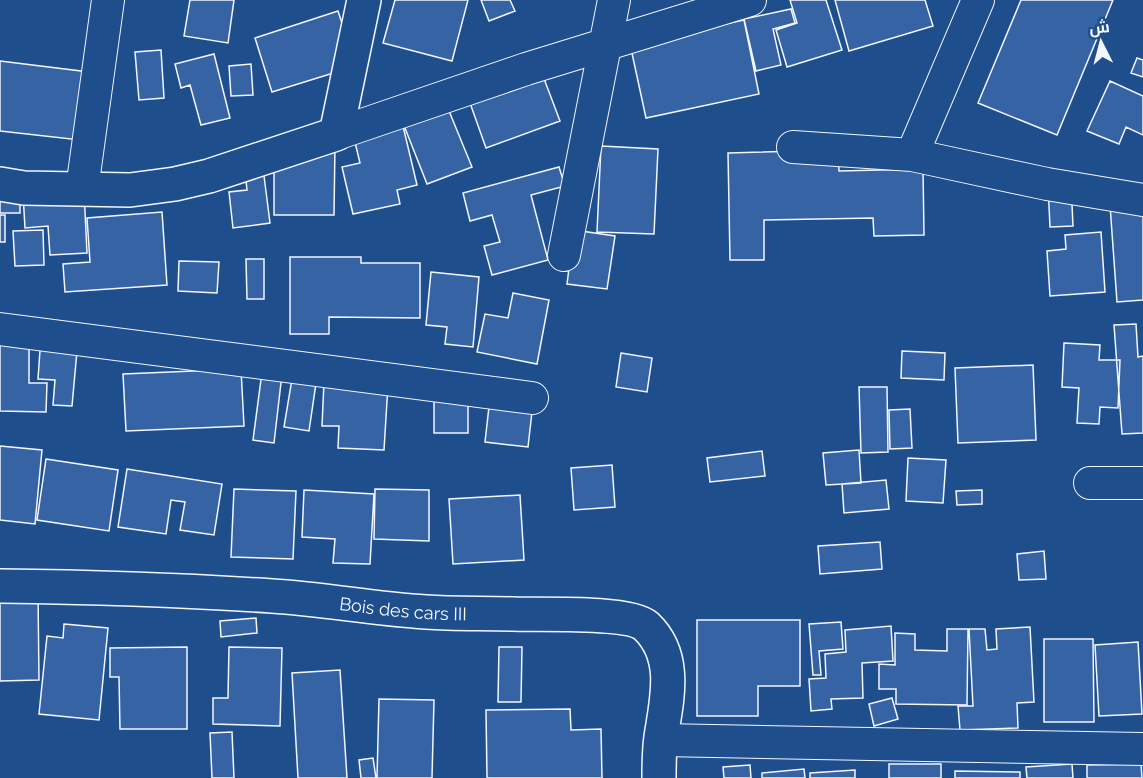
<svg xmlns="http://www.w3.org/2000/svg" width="1143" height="778" font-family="Raleway,Cairo,sans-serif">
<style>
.building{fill:#3563a3;stroke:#f2f6ff;stroke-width:1.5}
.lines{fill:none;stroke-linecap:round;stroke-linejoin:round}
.street-casing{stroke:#f2f6ff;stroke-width:34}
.secondary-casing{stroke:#f2f6ff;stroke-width:36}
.street{stroke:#1f4e8c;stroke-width:32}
.secondary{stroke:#1f4e8c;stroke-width:33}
.labels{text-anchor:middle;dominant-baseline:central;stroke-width:4.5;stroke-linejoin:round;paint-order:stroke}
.street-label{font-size:18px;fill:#f2f6ff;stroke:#1f4e8c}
</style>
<rect width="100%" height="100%" fill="#1f4e8c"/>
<path class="building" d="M190,0H234L228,43L184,36Z
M395,0H468L452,61L383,43Z
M481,0H510L515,11L489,21Z
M790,0H826L842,50L787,67L776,30L797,23Z
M835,0H925L933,26L849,51Z
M1021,0H1113L1057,135L978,103Z
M791,9L795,23L773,29L781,65L756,71L744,19Z
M338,11L356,66L272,92L255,38Z
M744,20L759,94L646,118L630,44Z
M161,50L164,98L139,100L135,52Z
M214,54L230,118L201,125L190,85L181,88L175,64Z
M1137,58L1143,60V77L1131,73Z
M0,61L97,73L89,141L0,131Z
M251,64L253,95L231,96L229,66Z
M543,76L560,121L486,148L470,103Z
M1110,81L1143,96V135L1126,127L1119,144L1087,131Z
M447,106L472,167L427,184L403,123Z
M403,126L417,185L397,190L400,204L353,214L342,167L360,163L354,138Z
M274,145H335L334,215H274Z
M601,146L658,149L654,234L597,232Z
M838,150L839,171L923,169L924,235L874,236L873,218L764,220V260H730L728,153Z
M559,167L565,186L531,195L548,260L492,275L484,246L500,242L492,215L470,221L463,193Z
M263,168L270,223L233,228L229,192L247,190L245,171Z
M1071,183L1073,226L1050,227L1048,185Z
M0,185H20V213H0Z
M84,191L87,253L50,255L48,226L25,228L23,194Z
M1143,202V300L1117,302L1110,205Z
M162,212L167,285L65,292L63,264L90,262L87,218Z
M0,215H5V242H0Z
M43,230L44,265L15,266L13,231Z
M574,230L615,236L607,289L567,284Z
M1101,232L1105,292L1050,296L1047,251L1066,249L1065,235Z
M290,257H361V263H420V318L329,317V334H290Z
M246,259H264V299H247Z
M179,261L219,262L217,293L178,291Z
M431,272L479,277L473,347L445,344L447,327L426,325Z
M513,293L549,300L537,364L477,352L485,314L508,318Z
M1136,324L1138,357L1143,356V433L1122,434L1114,325Z
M41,336L78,340L72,406L53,405L55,380L38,379Z
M1064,343L1100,345L1099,360H1120L1118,408L1100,407L1099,424L1077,423L1079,388L1062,387Z
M0,344H29V383H47L46,412L0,411Z
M902,351L945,353L944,380L901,378Z
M621,353L652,358L647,392L616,387Z
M1033,365L1036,440L958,443L955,368Z
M241,369L244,426L126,431L123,374Z
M262,372L282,374L274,443L253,440Z
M292,379L316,383L309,431L284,427Z
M324,382L388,385L384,450L338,448L339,426H322Z
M859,387H887L888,452L861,453Z
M490,398L533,403L528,447L485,442Z
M434,399H468V433H434Z
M910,409L912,448L890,449L889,410Z
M0,446L42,450L35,524L0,520Z
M859,450L861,483L826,485L823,453Z
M762,451L765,476L710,482L707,458Z
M908,458L946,460L943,503L906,501Z
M46,459L118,470L109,531L37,520Z
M612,465L615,507L574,510L571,468Z
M127,469L222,484L214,535L180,530L185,502L171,500L166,534L118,527Z
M886,480L889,509L844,513L842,484Z
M234,489L296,491L293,559L231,557Z
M375,489L429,490V541L374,539Z
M304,490L374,494L370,564L333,563L335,539L302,537Z
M982,490V504L957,505L956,491Z
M520,495L524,560L453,564L449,499Z
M880,542L882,569L820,574L818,546Z
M1044,551L1046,579L1019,580L1017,554Z
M38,594L39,680L0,681V595Z
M256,618L257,633L221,637L220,621Z
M697,620H800V686H758V716H697Z
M841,622L843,649L819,651L821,675H813L809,624Z
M64,624L108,628L99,720L39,714L47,636L63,638Z
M891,626L893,661L862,663L863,698L831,699L832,709L811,711L809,679L826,678L825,654L846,652L845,630Z
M1030,627L1034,702L1017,703L1018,728L960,730L958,706H973L969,629H985L987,650L997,649L996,629Z
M947,629H968L967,705L896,704V689H879V664L895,665V633L915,634V650L947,651Z
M1044,639H1093L1094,722H1044Z
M1138,642L1142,714L1099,716L1095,645Z
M187,647V729H120L119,677H110V648Z
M229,647L282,648L280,726L213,724V698H228Z
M499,647H522L521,702H498Z
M340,670L347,778H298L292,673Z
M892,698L898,719L874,726L869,704Z
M379,699L434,700L432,778H377Z
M570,709L571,730L601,729L602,778H487L486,710Z
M232,732L234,778H212L210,733Z
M373,758L376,778H361L359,760Z
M889,764H941V778H889Z
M1072,764L1073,778H1027L1026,767Z
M1141,764L1142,778H1087V765Z
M750,765L751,778H724L723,767Z
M804,769L805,778H762V773Z
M855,770V778H810V773Z
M955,771L1020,772V778H955Z"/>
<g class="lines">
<defs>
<path id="street" d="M336,134L526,69L750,0
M793,147L912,155L1047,184L1143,200
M912,155L978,0
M82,189L108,0
M564,255L614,0
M0,329L532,398
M1090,483H1143
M661,740L1143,749"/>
<g id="secondary">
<path d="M0,184L24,188L130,190L175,184L209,176L336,134L364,0"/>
<path id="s1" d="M0,586C91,587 182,590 272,596C323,599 374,609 426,612C454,614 483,613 512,614C538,615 629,611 646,626C678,656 667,699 661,737C659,751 659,765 659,778"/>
</g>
</defs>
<use href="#street" class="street-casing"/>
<use href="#secondary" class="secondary-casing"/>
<use href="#street" class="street"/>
<use href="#secondary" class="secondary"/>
</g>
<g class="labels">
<g class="street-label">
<text stroke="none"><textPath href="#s1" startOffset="404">Bois des cars III</textPath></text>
</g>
</g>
<g transform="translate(1101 42) rotate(354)" stroke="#1f4e8c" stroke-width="4.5" paint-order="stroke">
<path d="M0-4.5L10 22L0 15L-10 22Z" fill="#f2f6ff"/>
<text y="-9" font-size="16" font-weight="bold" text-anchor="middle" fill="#f2f6ff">ش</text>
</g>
</svg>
